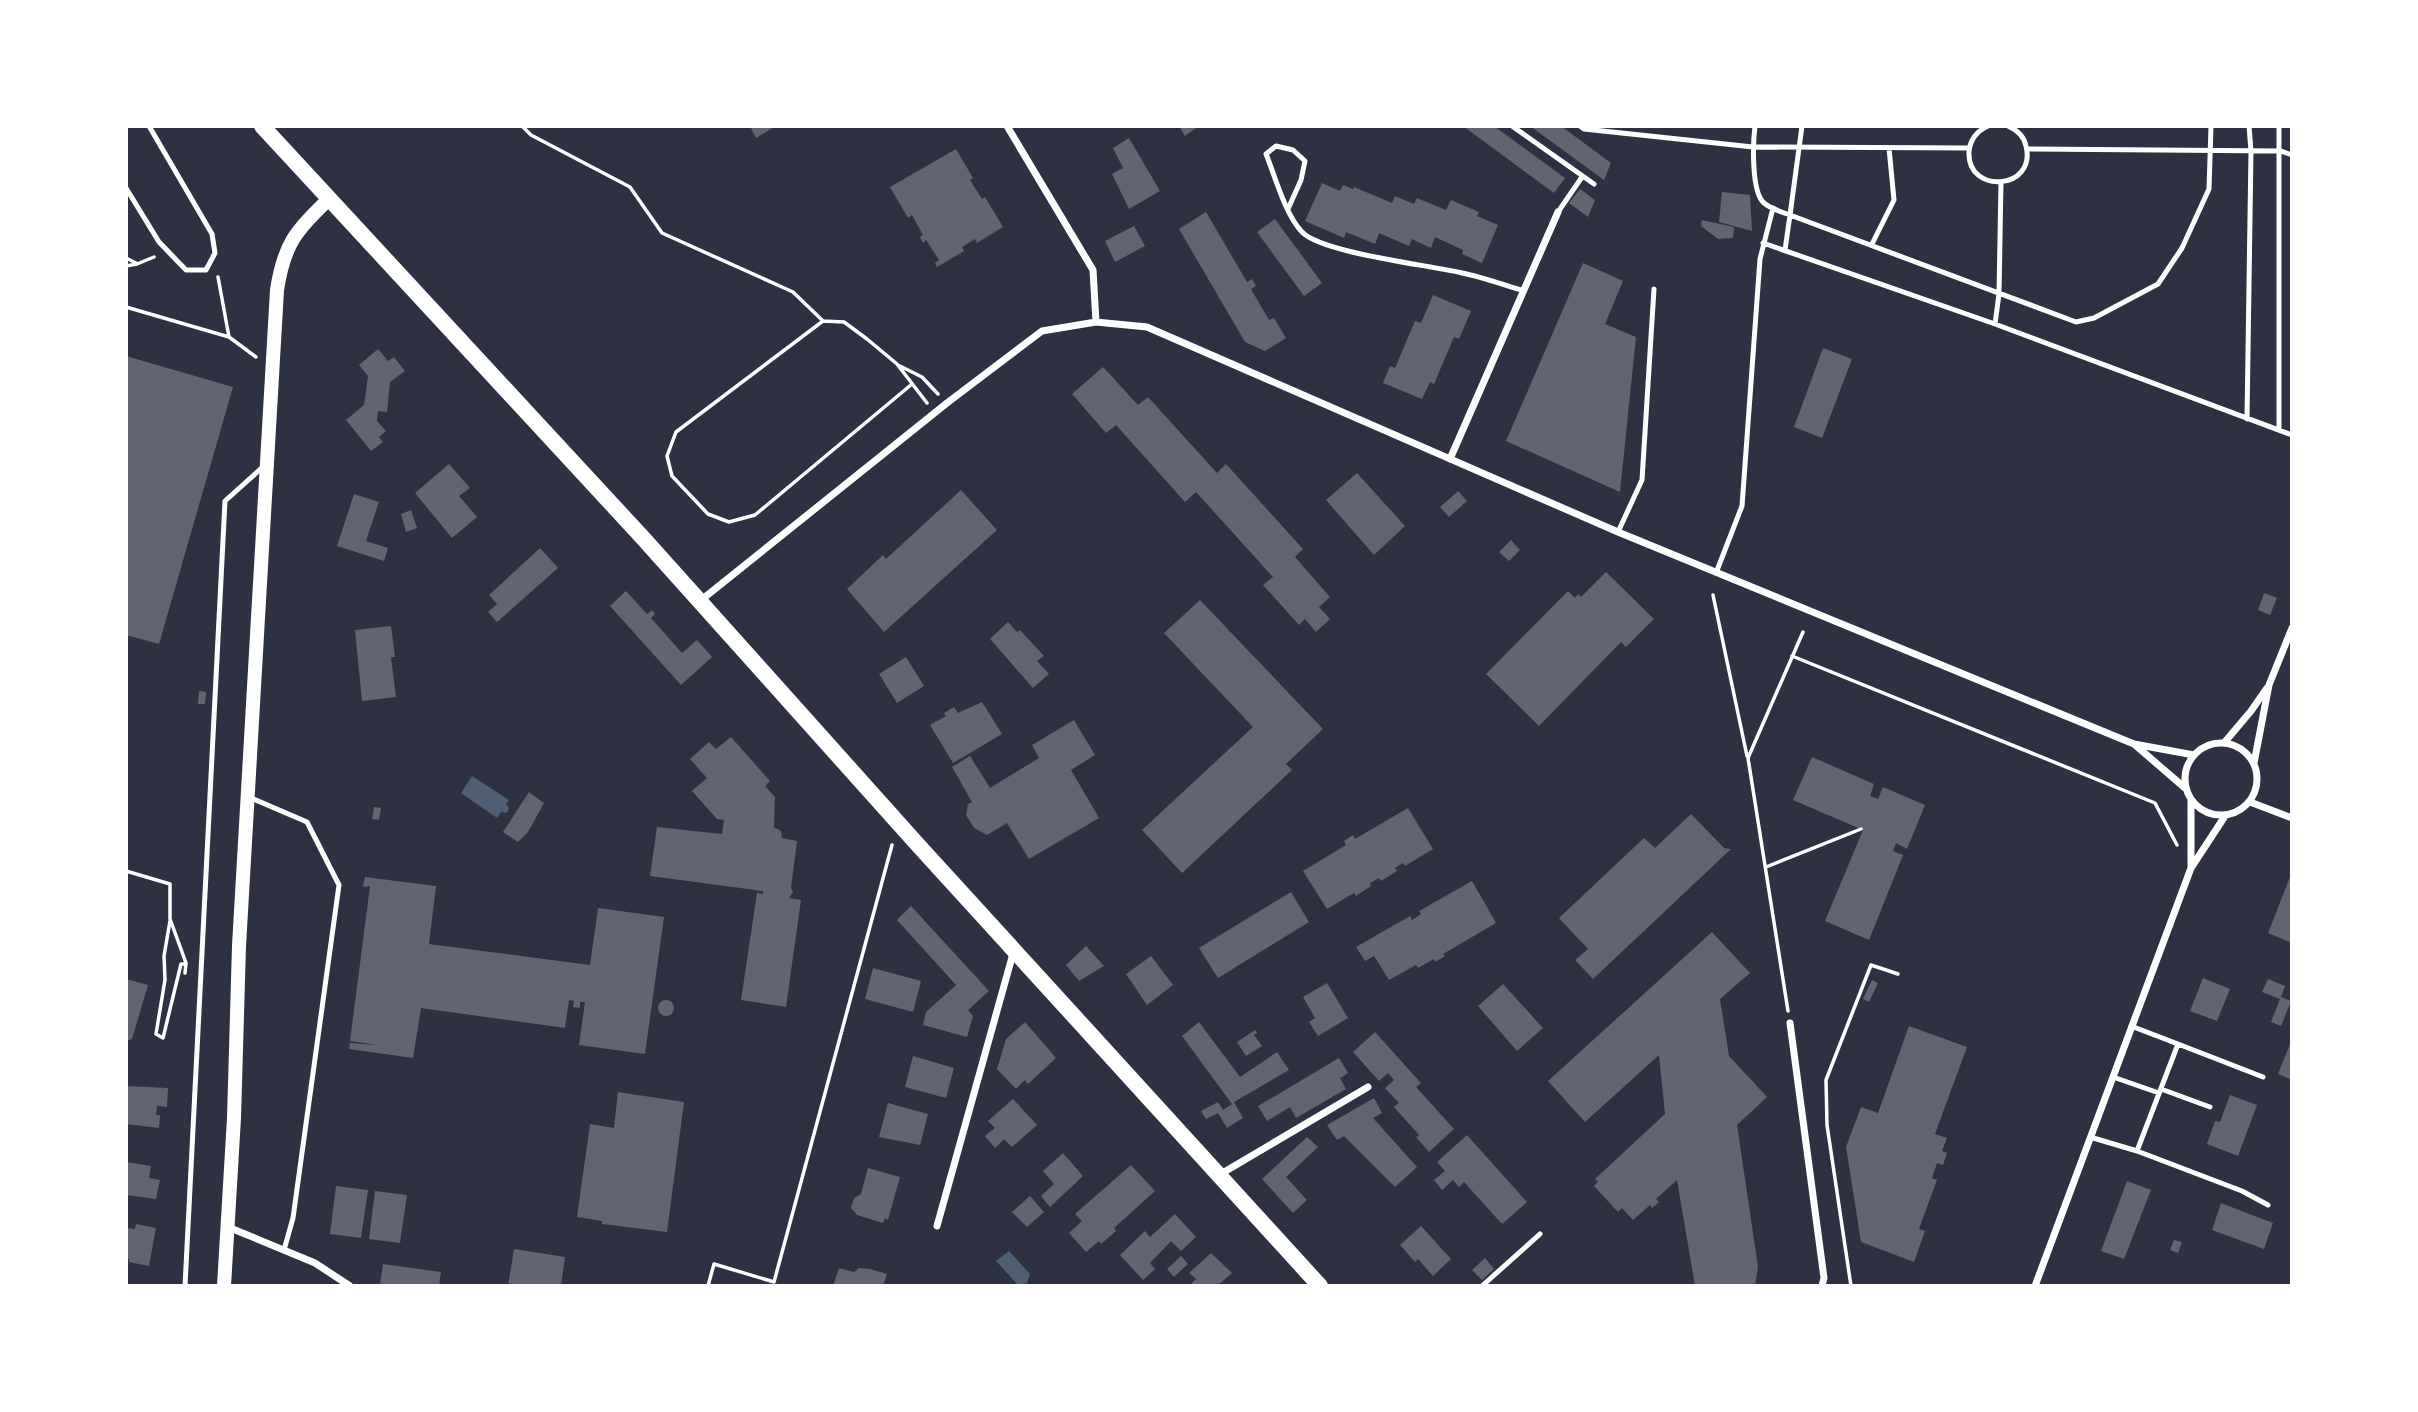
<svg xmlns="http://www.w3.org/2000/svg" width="2418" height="1412" font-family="'Public Sans',sans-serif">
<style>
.water{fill:#4f5d75}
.building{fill:#626471}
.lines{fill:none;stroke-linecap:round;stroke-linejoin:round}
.path{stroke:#fff;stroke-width:3.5}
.service{stroke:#fff;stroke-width:5}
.minor{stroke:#fff;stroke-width:7}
.secondary{stroke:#fff;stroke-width:14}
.primary{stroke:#fff;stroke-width:16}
</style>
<rect width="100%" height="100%" fill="#2d3142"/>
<path class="water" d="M472,776L509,800L506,804L509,808L507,813L501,812L497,818L461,793Z
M1009,1251L1030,1274L1027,1283L1018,1285L996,1261Z"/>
<path class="building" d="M750,126H776L756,138Z
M1179,126H1199L1185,136Z
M1463,126H1494L1565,178L1554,193Z
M1530,126H1561L1611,163L1604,180Z
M1129,138L1160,191L1129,209L1112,174L1123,168L1113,148Z
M956,149L973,178L970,180L982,199L985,197L1003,227L977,243L975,239L962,247L964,251L937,267L935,263L939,260L926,240L923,243L920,237L923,235L912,215L908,218L890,187Z
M1322,183L1340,191L1343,185L1353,189L1354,187L1392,203L1395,196L1414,204L1417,198L1446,210L1451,200L1479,212L1477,216L1498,225L1482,263L1462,254L1463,250L1435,237L1431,248L1412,239L1409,246L1379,233L1375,244L1346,232L1344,238L1305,221Z
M1580,189L1595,200L1588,217L1569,203Z
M1722,192L1750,195L1752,231L1719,222Z
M1206,212L1247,282L1252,279L1256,286L1251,289L1269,320L1274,318L1286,338L1265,351L1245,342L1179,229Z
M1275,219L1322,283L1304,296L1257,232Z
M1702,220L1734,227L1733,238L1718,239L1701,226Z
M1134,226L1145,246L1115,262L1105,241Z
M1583,263L1623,281L1605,324L1636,337L1620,492L1506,441Z
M1433,295L1471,311L1459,339L1454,337L1434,384L1430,382L1422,399L1383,383L1390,366L1395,368L1415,321L1421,323Z
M1823,348L1852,359L1822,438L1794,427Z
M378,349L388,361L394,357L405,371L390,382L387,412L378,411L377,421L386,431L379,437L383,442L371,451L346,420L364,405L368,376L359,365Z
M126,356L233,387L159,644L126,635Z
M1103,367L1138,405L1148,397L1217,473L1226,464L1303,549L1295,557L1330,597L1319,607L1330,619L1316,632L1305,619L1299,625L1263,585L1273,577L1196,492L1185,502L1116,425L1106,433L1072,394Z
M449,464L470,488L459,496L477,517L452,538L415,493Z
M1357,473L1405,526L1374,555L1326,500Z
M961,490L997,530L884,632L847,589L883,555L886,559Z
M1458,491L1467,501L1449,517L1440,507Z
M354,494L379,502L366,541L388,548L384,561L337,546Z
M411,510L417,528L406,532L401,514Z
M1511,540L1520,550L1509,561L1499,552Z
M540,548L558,568L497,622L488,612L497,604L489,595Z
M1606,572L1654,619L1626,647L1621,642L1539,726L1486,674L1568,591L1575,598L1578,594L1581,597Z
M626,591L647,614L652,610L655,614L651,618L682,653L697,640L712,657L681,685L610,606Z
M2264,593L2277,598L2270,615L2258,610Z
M1200,600L1323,729L1286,764L1292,770L1182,873L1142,830L1253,727L1164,633Z
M1008,622L1017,632L1020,630L1044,656L1037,661L1049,674L1033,688L990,639Z
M391,626L395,657H391L396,697L362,701L355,630Z
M906,657L924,686L897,703L879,674Z
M199,691L206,692L205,704H198Z
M982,702L1002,734L953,763L930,725L946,716L944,713L954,707L958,713Z
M1074,720L1095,755L1071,770L1099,818L1029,859L1007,823L987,835L974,828L966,815L968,804L972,802L952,767L970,756L990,788L1039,758L1032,745Z
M731,737L770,781L765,786L775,797L774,827L781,831L782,838L797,841L791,888L793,892L789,898L801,900L786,1007L741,1000L757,893L763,894V891L650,876L657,827L722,834L724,820L717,819L692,791L707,778L690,759L709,742L716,749Z
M1812,757L1874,784L1870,796L1878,799L1883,787L1925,805L1907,849L1896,843L1893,851L1903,855L1869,940L1825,921L1863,830L1793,800Z
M529,792L544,803L528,832L518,842L503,832Z
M374,807L381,808L379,820L372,819Z
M1408,808L1433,849L1405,866L1403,863L1395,868L1397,871L1381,881L1379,878L1370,883L1371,886L1356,896L1354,893L1327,909L1303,871L1346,845L1344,841L1353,835L1355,839Z
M1691,814L1724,848L1731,849L1593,979L1575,960L1588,949L1559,918L1644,838L1655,848Z
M2292,872V943L2268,933Z
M365,877L436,886L429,944L590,965L598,908L664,917L645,1054L579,1045L585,1002H580V1008L573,1007L574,1001L569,1000L565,1028L421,1008L413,1058L349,1049L350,1043L377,1045L350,1041L370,886L363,887Z
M1472,881L1496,923L1443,954L1445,956L1435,962L1434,959L1418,968L1416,965L1389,980L1374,956L1365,961L1356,947L1410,916L1412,920L1421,914L1419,911Z
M1291,892L1309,922L1218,978L1199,948Z
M911,906L989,991L968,1010L973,1016L967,1037L923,1025L926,1012L956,985L897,920Z
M1712,932L1750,973L1720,999L1729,1056L1767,1097L1737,1125L1758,1267L1755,1286H1695L1677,1180L1656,1199L1659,1202L1652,1208L1650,1205L1633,1220L1622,1208L1618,1212L1594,1186L1598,1182L1595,1179L1665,1114L1659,1055L1585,1122L1548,1081Z
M1086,946L1104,966L1079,981L1066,965Z
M1151,956L1173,985L1147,1005L1126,974Z
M873,968L921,981L913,1012L865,999Z
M2203,978L2230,989L2217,1021L2190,1011Z
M126,979L148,985L132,1039L126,1041Z
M2268,979L2285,986L2281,997L2291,1001L2281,1026L2271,1022L2280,999L2262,992Z
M1872,980L1878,983L1869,1002L1863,999Z
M1327,983L1348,1018L1318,1036L1309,1022L1315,1018L1303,997Z
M1503,984L1543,1028L1517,1051L1478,1006Z
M658 1008a8 8 0 1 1 16 0a8 8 0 1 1-16 0Z
M1025,1022L1056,1058L1028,1084L1025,1080L1016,1089L997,1069L1006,1039Z
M1199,1022L1240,1077L1277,1052L1289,1070L1234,1102L1243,1118L1227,1128L1218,1113L1206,1119L1201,1111L1218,1102L1223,1110L1232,1104L1182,1036Z
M1909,1026L1967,1047L1935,1134L1947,1138L1942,1151L1947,1153L1943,1165L1937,1163L1932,1178L1937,1180L1919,1229L1925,1231L1914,1262L1861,1242L1846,1147L1861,1107L1878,1113Z
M1255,1030L1257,1033L1254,1035L1262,1046L1246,1056L1237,1042Z
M1375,1032L1421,1083L1416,1087L1454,1129L1429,1152L1416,1137L1419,1135L1394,1107L1399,1103L1385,1088L1394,1080L1388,1073L1379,1081L1353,1052Z
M2292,1039V1080L2278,1074Z
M913,1056L954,1068L946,1098L905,1087Z
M1339,1058L1348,1073L1340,1078L1346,1089L1296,1118L1290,1107L1267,1121L1258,1106Z
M127,1086L168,1088L167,1107L157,1106L156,1115H160L159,1128L126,1124Z
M618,1092L684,1102L667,1232L602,1224V1221L577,1217L590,1124L614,1128Z
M2230,1095L2257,1105L2238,1156L2207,1144L2215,1121L2220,1122Z
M1374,1098L1382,1113L1373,1118L1417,1167L1395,1187L1344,1136L1337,1140L1327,1125Z
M1013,1099L1037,1125L1012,1147L1004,1139L995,1148L985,1136L995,1128L988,1121Z
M888,1103L928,1114L920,1145L879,1137Z
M1467,1135L1527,1202L1502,1224L1464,1182L1459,1187L1453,1180L1442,1190L1434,1180L1445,1171L1437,1162Z
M1307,1137L1318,1147L1286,1177L1307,1200L1293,1213L1262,1179Z
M1063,1153L1083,1176L1050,1207L1041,1196L1054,1184L1043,1171Z
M126,1162L151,1166L149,1178L160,1180L156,1199L126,1195Z
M1131,1165L1155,1191L1114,1228L1116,1231L1101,1244L1099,1241L1086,1252L1069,1233L1082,1221L1075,1214Z
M868,1168L900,1177L888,1220L885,1218L883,1223L857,1215L851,1208L854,1198L861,1194Z
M2127,1181L2151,1190L2124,1259L2101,1251Z
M336,1186L368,1190L361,1238L330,1234Z
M375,1191L407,1195L400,1243L369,1239Z
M1030,1196L1044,1212L1027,1227L1012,1212Z
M2221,1203L2273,1223L2264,1249L2212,1230Z
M1175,1214L1196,1237L1181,1251L1171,1241L1150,1263L1155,1269L1143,1280L1120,1255L1145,1231L1150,1237Z
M136,1224L156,1228L149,1266L129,1262V1259L126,1258V1228L135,1229Z
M1421,1226L1451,1259L1433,1276L1418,1259L1415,1262L1400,1245Z
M2174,1240L2182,1242L2178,1253L2170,1250Z
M514,1249L565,1257L561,1286H508Z
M1211,1253L1232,1273L1217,1286H1189L1196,1279L1189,1273Z
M1181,1256L1188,1264L1174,1277L1167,1269Z
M1485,1258L1494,1269L1482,1280L1472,1270Z
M383,1264L441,1272L439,1286L380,1284Z
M839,1268L854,1272L859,1268L870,1269L887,1274L883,1286H833Z"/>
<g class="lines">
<path class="path" d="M522,126L531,135L630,187L662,233L793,292L823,321
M126,258L136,263
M126,266L137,264L154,257
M218,277L229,337
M126,307L229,337L256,357
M900,366L922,377L938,394
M912,384L755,515L729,522L708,514L672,476L667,456L676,432L823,321L844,322L867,339L897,364L927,403
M1713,595L1747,756
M1792,656L2155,803L2177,845
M1766,867L1861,829
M126,871L170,884V919L186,963L185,973
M170,921L164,956L165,980L156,1034L163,1038L181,964H185
M1788,1011L1748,758L1803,632
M708,1286L714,1264L774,1282L892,845
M1851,1286L1827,1125L1826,1080L1871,965L1898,974"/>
<path class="service" d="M1512,126L1594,184
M1580,126L1584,129L1753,147L1969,148
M1755,126C1753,142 1751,192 1764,203C1771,209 1782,212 1790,215L1785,250
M1802,126L1790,215L2076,322L2094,318L2158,284L2182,248L2209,189L2211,126
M1988,126C1977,131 1970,140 1969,152C1967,195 2037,190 2026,146C2024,136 2017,130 2008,126
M2279,126V430
M2027,149L2281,151L2292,155
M126,188L159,242L186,270H206L215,253L212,234L149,126
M1288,209L1301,180L1305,161L1293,150L1276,146L1266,154C1275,176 1285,214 1302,232C1322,253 1429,265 1462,273C1483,277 1503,285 1524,291
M1558,212L1582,177
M1763,243L1995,324L2292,435
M1872,244L1894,200L1889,148
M1995,324L1999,294L2001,182
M2247,419L2251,151L2249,126
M1618,532L1642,480L1654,289
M1716,573L1742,506L1760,259L1773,208
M251,798L307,822L339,885L293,1218L284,1250
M2178,1044L2263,1077
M2113,1077L2159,1093
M2161,1089L2210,1107
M2090,1137L2137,1151L2178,1044L2131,1026
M2137,1151L2242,1191L2268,1205
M185,1286L225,501L264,466
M1482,1286L1540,1234"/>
<path class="minor" d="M1007,126L1093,270L1096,322
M1450,459L1558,212
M700,601L947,403L1042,331L1096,322L1147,327L1618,532L2134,744L2194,755
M2185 779a36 36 0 1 1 72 0a36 36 0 1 1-72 0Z
M2224,743L2251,711L2267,688
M2134,744L2185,788
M2254,763L2269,685L2292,628
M2250,802L2292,818
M2191,867V801
M1790,1023L1824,1278L1822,1286
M1219,1175L1368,1087
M937,1226L1014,950
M228,1227L315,1263L350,1286
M2035,1286L2191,868L2225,816"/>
<path class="secondary" d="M224,1286L234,1118L239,946L277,290C284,244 296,230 329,199"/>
<path class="primary" d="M262,126L643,538L918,845L1320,1286"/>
</g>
<rect width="2418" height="1412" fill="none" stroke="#ffffff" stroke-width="256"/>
</svg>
